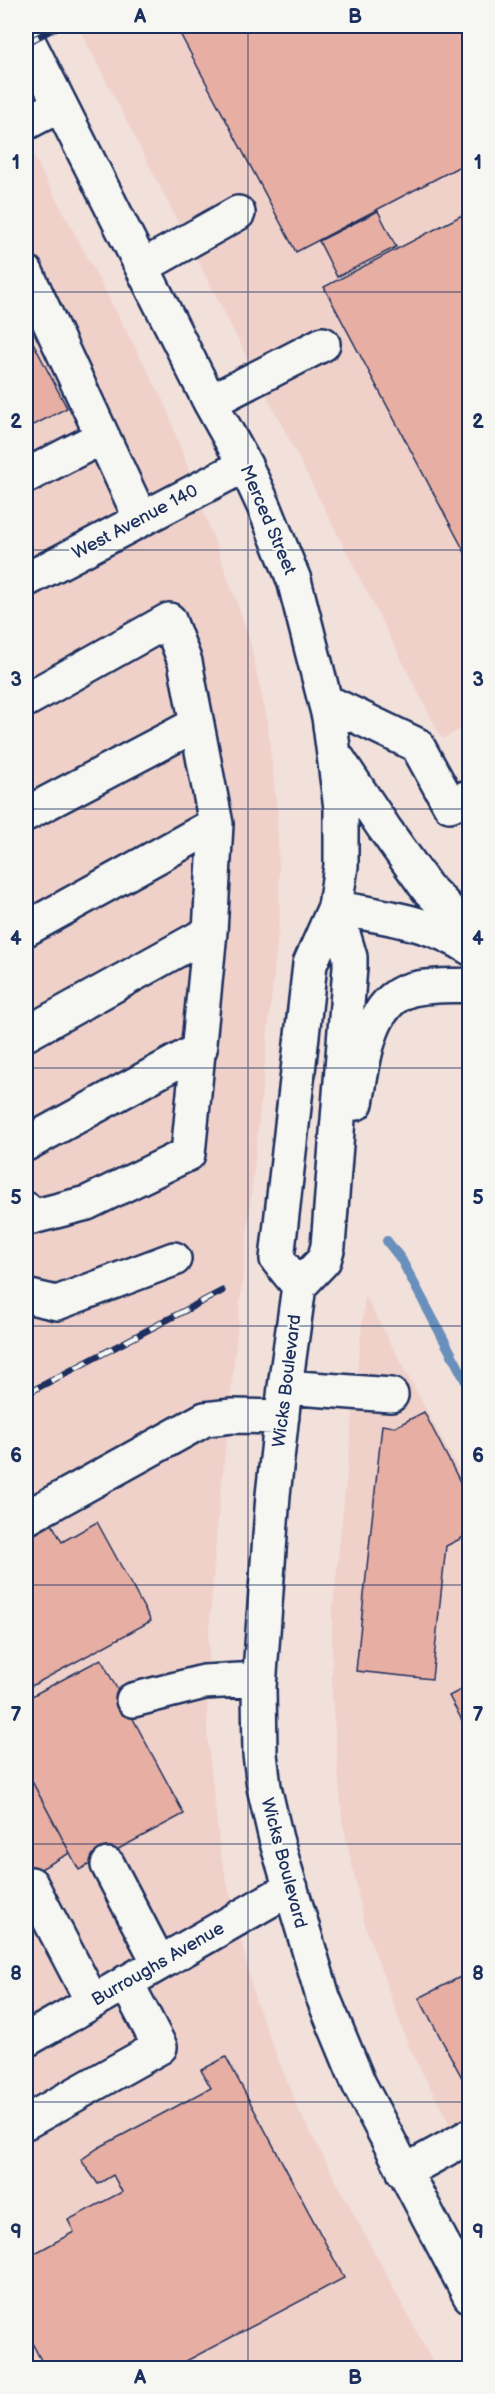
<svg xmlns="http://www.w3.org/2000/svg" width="495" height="2394" font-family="'Balsamiq Sans',sans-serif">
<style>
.built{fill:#efd1ca}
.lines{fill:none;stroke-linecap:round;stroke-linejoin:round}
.stream{stroke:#6990bc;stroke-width:10}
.building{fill:#e7aea3;stroke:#1b2f5e;stroke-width:1.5}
.minor-casing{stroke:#1b2f5e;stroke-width:38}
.minor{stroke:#f6f6f2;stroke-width:33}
.rail-casing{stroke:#1b2f5e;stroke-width:7}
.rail{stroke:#f6f6f2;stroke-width:4.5;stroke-dasharray:14;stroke-linecap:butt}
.grid{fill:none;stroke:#1b2f5e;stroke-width:1.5;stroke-opacity:0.55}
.labels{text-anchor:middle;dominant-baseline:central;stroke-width:4.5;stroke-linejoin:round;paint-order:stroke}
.street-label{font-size:18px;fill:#1b2f5e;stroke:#f6f6f2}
.neatline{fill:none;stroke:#1b2f5e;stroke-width:2}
.grid-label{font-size:20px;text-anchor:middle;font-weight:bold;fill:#1b2f5e}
</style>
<rect width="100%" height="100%" fill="#f2e0da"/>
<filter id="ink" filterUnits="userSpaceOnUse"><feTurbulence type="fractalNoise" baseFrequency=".0167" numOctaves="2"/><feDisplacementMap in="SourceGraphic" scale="12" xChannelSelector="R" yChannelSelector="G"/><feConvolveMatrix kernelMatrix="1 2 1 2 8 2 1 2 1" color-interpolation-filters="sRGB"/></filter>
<g filter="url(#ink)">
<path class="built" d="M78,26H469V725L442,739Z
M26,142L164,402L248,634L267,719L277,810L280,914L217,1529L209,1631L207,1733L220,1852L255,2000L298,2109L436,2368H26Z
M365,1296L469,1489V2161L408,2045L365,1925L342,1819L332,1696V1617Z"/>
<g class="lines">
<path class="stream" d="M387,1241L401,1259L470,1389"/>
</g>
<path class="building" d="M176,26H470V161L296,252Z
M378,211L396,247L337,277L319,241Z
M470,211V562L324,287Z
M26,329L67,408L26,429Z
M424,1412L470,1501V1534L446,1546L432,1679L356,1671L382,1425L395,1427Z
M97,1522L151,1621L26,1689V1561L34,1556L26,1539L52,1524L62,1542Z
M101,1659L184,1814L79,1870L26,1770V1699Z
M470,1685V1735L449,1696Z
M26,1770L70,1853L26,1877Z
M470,1972V2083L466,2085L419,1998Z
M226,2057L344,2278L173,2368H45L26,2331V2258L74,2232L68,2220L122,2192L113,2175L98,2184L81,2160L98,2148L211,2088L201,2070Z"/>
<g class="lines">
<defs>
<path id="minor" d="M26,37L210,402L245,465L264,506L294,580L329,717L341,808V866L335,907L310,964L277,1259L299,1286
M26,123L60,105
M142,267L238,213
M26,272L141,519
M210,402L323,344
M26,476L102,437
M26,580L245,465
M26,700L169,620L185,662L216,824L210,932L188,1154L87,1203L32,1217L26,1209
M325,701L417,745L450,805L470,796
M338,759L384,828L427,888L445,906L470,939
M26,814L197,724
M335,907L350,957V967L328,1246L324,1260L299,1286L285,1387L273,1495L259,1687L260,1754L264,1787L276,1839L323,1997L359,2084L470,2296
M335,907C381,917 430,921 470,948
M26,929L216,824
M26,1034L210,932
M356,1103C364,1063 367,995 418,988C435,985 453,986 470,985
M26,1144L200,1049
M26,1296L57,1303L174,1259
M285,1387L391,1395
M26,1518L205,1419L232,1416L282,1417
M133,1700L204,1682L259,1679
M108,1865L159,1963
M31,1884L92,2001
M26,2040L291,1888
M26,2122L160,2047L126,1982
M404,2172L470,2136"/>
</defs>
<use href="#minor" class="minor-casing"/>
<use href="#minor" class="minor"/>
<defs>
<path id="rail" d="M26,43L59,26
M26,1394L222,1291"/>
</defs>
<use href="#rail" class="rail-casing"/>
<use href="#rail" class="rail"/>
</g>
</g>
<path class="grid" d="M248,26V2368M26,292H470M26,550H470M26,809H470M26,1068H470M26,1326H470M26,1585H470M26,1844H470M26,2102H470"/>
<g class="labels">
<g class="street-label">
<text transform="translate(268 520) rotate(67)">Merced Street</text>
<text transform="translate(135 522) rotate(-28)">West Avenue 140</text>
<text transform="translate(287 1381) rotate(-83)">Wicks Boulevard</text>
<text transform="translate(284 1863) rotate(75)">Wicks Boulevard</text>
<text transform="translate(158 1964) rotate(-30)">Burroughs Avenue</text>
</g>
</g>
<rect width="495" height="2394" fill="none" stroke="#f6f6f2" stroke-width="66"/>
<rect x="33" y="33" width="429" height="2328" class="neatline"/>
<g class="grid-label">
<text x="140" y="23">A</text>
<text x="355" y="23">B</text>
<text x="16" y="169">1</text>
<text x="478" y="169">1</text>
<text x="16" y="428">2</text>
<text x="478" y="428">2</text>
<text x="16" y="686">3</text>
<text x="478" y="686">3</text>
<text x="16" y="945">4</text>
<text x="478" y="945">4</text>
<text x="16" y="1204">5</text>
<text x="478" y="1204">5</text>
<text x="16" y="1462">6</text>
<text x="478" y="1462">6</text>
<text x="16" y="1721">7</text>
<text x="478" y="1721">7</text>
<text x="16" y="1980">8</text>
<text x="478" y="1980">8</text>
<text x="16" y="2238">9</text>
<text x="478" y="2238">9</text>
<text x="140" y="2384">A</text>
<text x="355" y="2384">B</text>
</g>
</svg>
